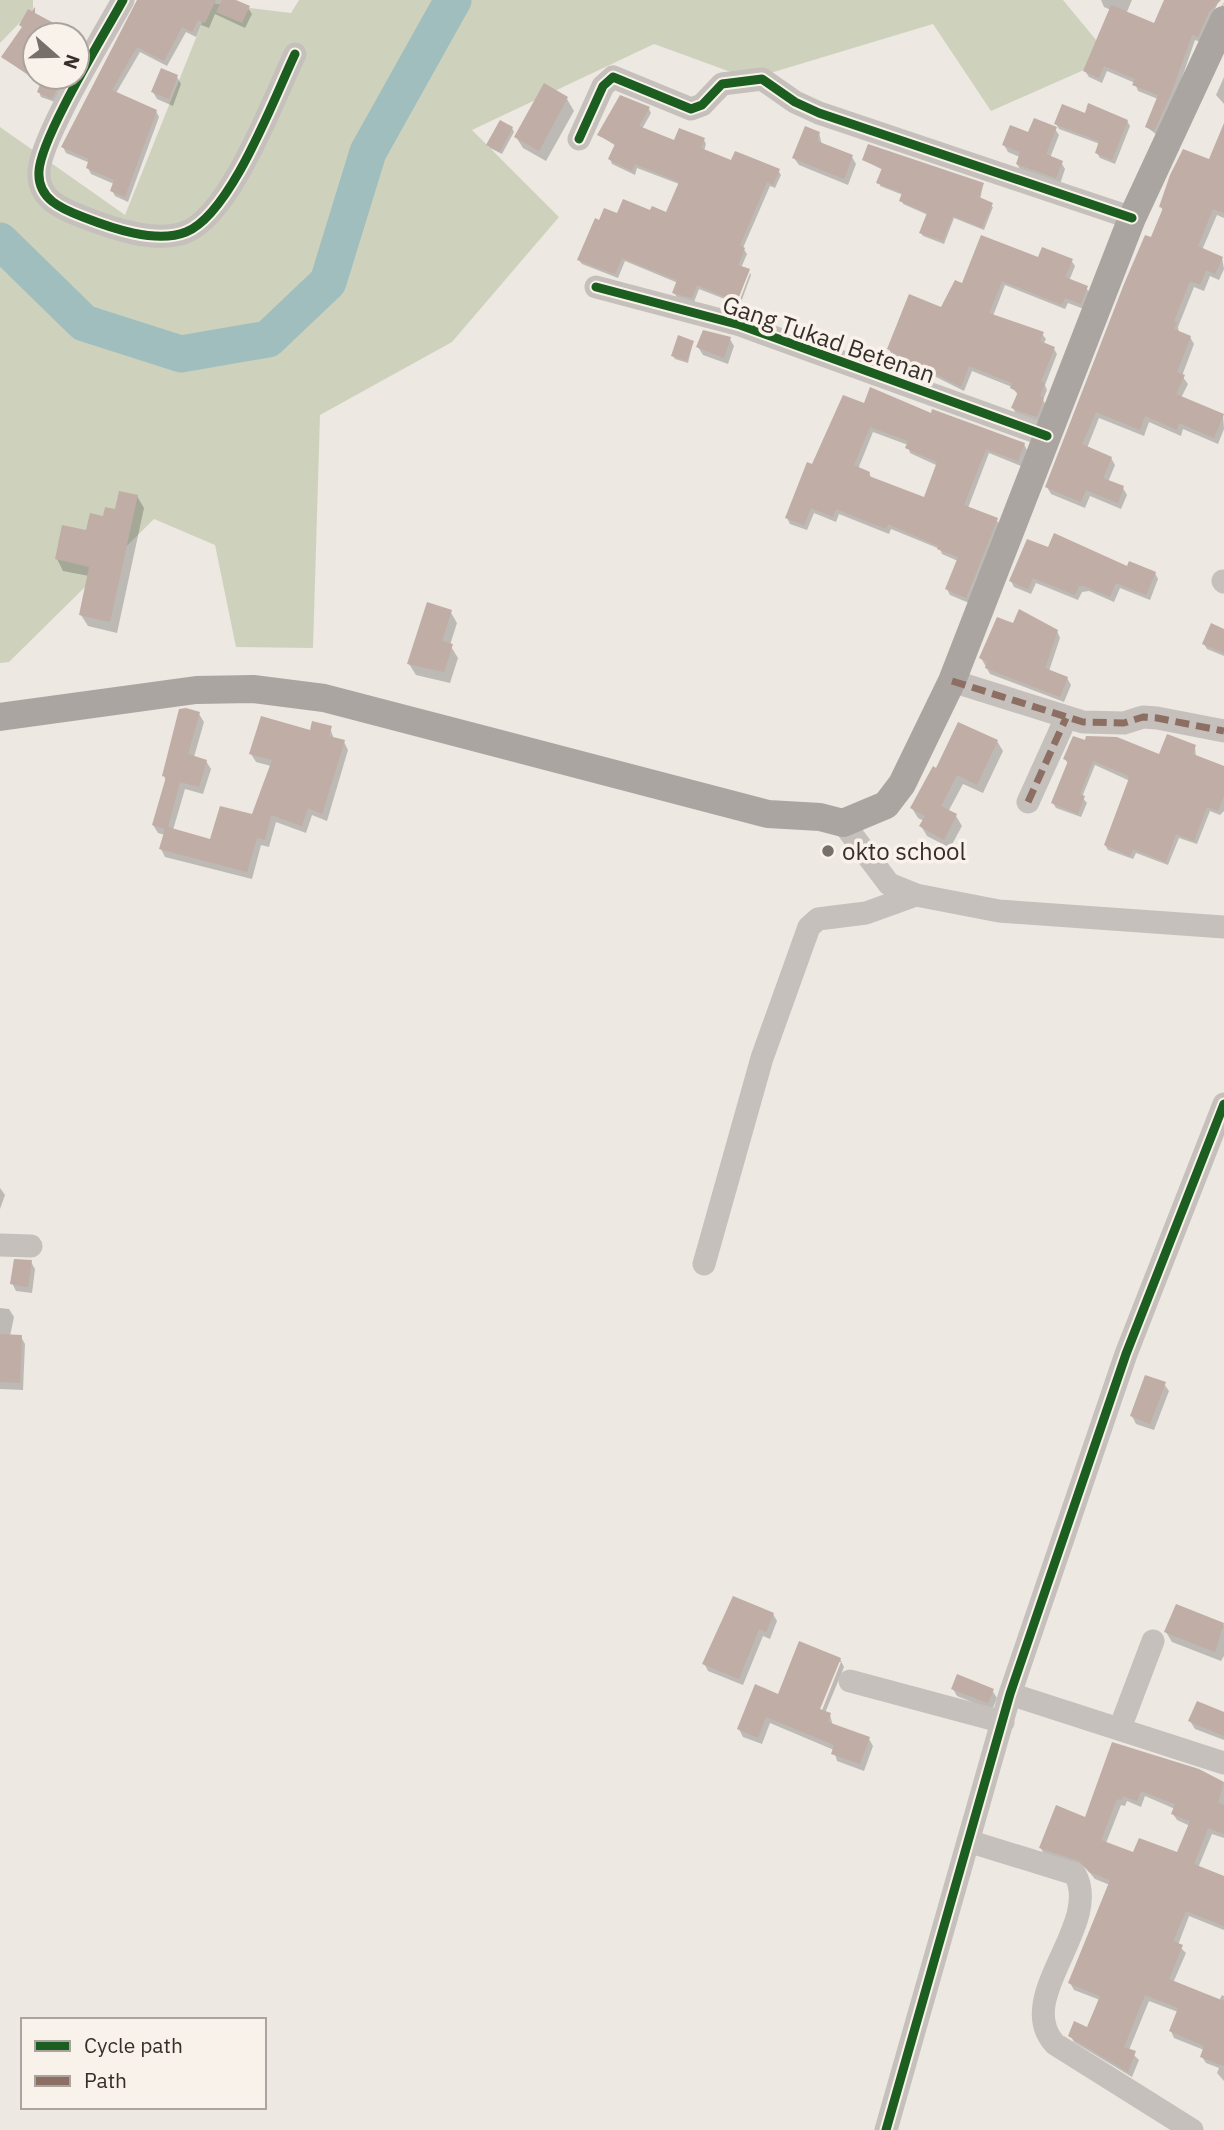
<svg xmlns="http://www.w3.org/2000/svg" width="1224" height="2130" font-family="'IBM Plex Sans',sans-serif">
<style>
.green{fill:#ced2bd}
.shadow{fill:#0003;fill-rule:evenodd}
.lines{fill:none;stroke-linecap:round;stroke-linejoin:round}
.river{stroke:#a0bebd;stroke-width:37}
.building{fill:#c0ada5;fill-rule:evenodd}
.minor{stroke:#c6c0bc;stroke-width:23}
.major{stroke:#aba5a1;stroke-width:28}
.quiet{stroke:#8d6e63;stroke-width:7;stroke-dasharray:14 7;stroke-linecap:butt}
.cycleway-casing{stroke:#f9f2eb;stroke-width:13}
.cycleway{stroke:#1b5e20;stroke-width:9}
.poi-dot{fill:#776f6a;stroke:#f9f2eb;stroke-width:2.5}
.labels{text-anchor:middle;dominant-baseline:central;stroke-width:7;stroke-linejoin:round;paint-order:stroke}
.street-label{font-size:24px;fill:#372e2a;stroke:#f9f2eb}
.poi-label{font-size:24px;fill:#372e2a;stroke:#f9f2eb;text-anchor:start}
</style>
<rect width="100%" height="100%" fill="#ede8e2"/>
<path class="green" d="M0,0H33V9L0,43Z
M299,0H1063L1111,58L991,111L933,24L750,79L654,44L472,130L559,217L452,342L320,415L313,648L236,647L215,545L154,519L9,662L0,663V127L125,215L210,3L291,13Z"/>
<path class="shadow" d="M139,0H232L248,8L252,14L245,28L215,14L209,28L201,25L196,37L186,32L167,66L140,52L116,93L156,111L159,117L128,202L115,196L112,190L114,184L91,174L88,168L90,163L66,153L63,147Z
M1101,0H1132L1126,14L1155,25L1166,0H1219L1214,12L1217,13L1224,2L1222,11L1201,42L1195,40L1174,101L1158,136L1147,127L1158,99L1138,91L1135,83L1107,71L1102,83L1089,77L1085,71L1111,10L1104,7Z
M23,28L71,35H35V77H69L55,102L41,97L39,92L42,85L3,57Z
M77,39L85,46L77,62Z
M177,77L181,84L173,106L157,99L153,92Z
M1224,77V104L1216,95Z
M545,86L567,99L574,111L546,161L523,148L516,137Z
M649,109L651,113L642,129L675,142L704,140L706,144L704,151L732,162L778,170L781,175L775,188L770,186L743,248L747,254L741,268L749,271L735,303L699,289L694,302L677,297L674,293L678,283L625,261L618,278L582,264L579,260L600,222L618,215L651,212L667,215L679,184L637,168L635,175L612,164L610,159L616,146L599,135Z
M1086,115L1127,121L1130,126L1115,164L1100,158L1097,153L1100,144L1059,129L1056,124Z
M512,128L514,132L502,154L490,148L488,145Z
M1055,129L1059,135L1050,158L1061,162L1065,169L1060,184L1021,171L1017,164L1020,157L1008,152L1004,145Z
M819,133L822,145L852,157L856,164L848,185L799,165L794,158Z
M1224,138V218L1217,215L1202,250L1222,258L1224,269L1219,280L1210,276L1204,291L1194,287L1178,327L1179,333L1190,337L1194,344L1182,376L1188,384L1181,398L1223,415L1224,429L1218,444L1183,429L1181,436L1149,422L1144,436L1099,418L1087,448L1111,458L1115,465L1108,482L1123,488L1127,495L1121,509L1090,496L1085,508L1051,494L1047,487L1163,211L1161,207L1210,162Z
M863,160L983,185L980,200L993,207L984,230L954,218L944,244L923,236L921,233L928,215L903,204V195L880,186L883,170Z
M1039,259L1071,260L1075,266L1069,281L1086,288L1090,293L1084,309L1068,303L1065,309L1005,285L993,316L1042,334L1046,339L1043,345L1054,349L1057,354L1045,385L1047,390L1043,400L1046,405L1040,422L1016,414L1013,408L1018,395L1012,387L972,371L964,391L892,355L889,349L942,310L963,285Z
M750,273L751,275L740,305H738Z
M730,339L734,346L728,364L703,355L698,347Z
M693,342L688,363L675,359L673,356Z
M865,405L932,415L1024,444L1027,450L1021,466L989,453L968,508L996,519L1000,525L969,603L950,595L947,589L958,561L942,554L940,549L891,529L889,534L839,514L836,522L814,513L807,530L790,524L787,518L813,466ZM873,432L908,445L910,453L938,466L925,499L872,479L869,473L858,469Z
M137,496L144,508L117,633L88,626L81,615L89,576L63,571L57,559L104,518Z
M1049,550L1155,573L1158,579L1150,600L1120,588L1114,602L1089,591L1082,592L1078,600L1036,583L1031,594L1014,587L1011,581Z
M450,611L457,623L450,645L458,658L450,683L416,675L409,664Z
M1014,625L1057,631L1060,638L1049,671L1067,678L1071,685L1064,702L990,674L981,658Z
M1224,631V656L1207,649L1204,644Z
M199,714L204,722L194,757L206,761L211,769L203,794L185,789L173,830L212,841L253,816L271,766L256,762L251,754L330,728L334,739L344,742L348,750L327,821L312,815L306,833L276,822L269,847L261,845L252,879L165,857L161,849L165,835L158,833L153,825L166,781L164,776Z
M997,741L1003,751L983,793L963,784L948,812L956,816L962,826L950,848L927,836L921,826L924,821L918,818L912,808L937,771Z
M1195,747L1196,757L1224,768V811L1220,815L1210,811L1197,844L1179,838L1168,865L1136,853L1133,859L1108,850L1105,845L1130,781L1095,765L1082,797L1087,803L1081,817L1056,808L1053,803L1068,764L1065,759L1160,756Z
M0,1188L5,1195L0,1209Z
M31,1262L35,1269L32,1293L16,1291L12,1283Z
M0,1308L9,1309L14,1317L10,1336L21,1337L25,1344L23,1390L0,1389Z
M1164,1384L1169,1391L1154,1430L1136,1424L1132,1416Z
M1177,1606L1224,1625V1656L1221,1661L1172,1642L1166,1632Z
M773,1614L777,1621L770,1639L763,1636L743,1685L708,1671L704,1663L716,1634Z
M840,1659L844,1667L825,1713L830,1715L833,1726L869,1739L873,1746L864,1771L837,1761L834,1750L770,1723L762,1744L743,1737L739,1729L779,1696ZM837,1662H841L819,1718L815,1716Z
M953,1689L992,1690L997,1698L992,1710L957,1696Z
M1224,1713V1740L1195,1729L1190,1721Z
M1113,1744L1198,1771L1224,1783V1838L1212,1834L1198,1868L1224,1878V1930L1189,1916L1178,1945L1186,1953L1173,1983L1219,2001L1222,1995L1224,1996V2081L1217,2073L1219,2068L1206,2063L1202,2057L1204,2050L1174,2038L1171,2031L1178,2012L1149,2001L1129,2050L1139,2060L1132,2077L1074,2042L1070,2035L1088,2029L1100,2000L1074,1990L1070,1983L1110,1885L1095,1879L1085,1867L1044,1855L1041,1848L1086,1819ZM1145,1796L1175,1809L1173,1814L1177,1820L1190,1826L1178,1855L1134,1854L1106,1843L1121,1805L1125,1806L1127,1801L1141,1807Z"/>
<g class="lines">
<path class="river" d="M0,241L84,323L181,354L268,339L328,282L368,152L453,0"/>
</g>
<path class="building" d="M137,0H216L205,23L198,20L192,32L182,27L164,61L137,47L112,90L157,110L125,197L110,191L114,180L86,168L89,159L61,147Z
M222,0H236L250,6L242,23L216,12Z
M1164,0H1221L1209,12L1198,37L1192,35L1171,94L1154,131L1145,127L1158,95L1132,85L1135,79L1104,66L1099,78L1083,71L1111,5L1154,23Z
M35,7V13L76,35H35V79L1,57L22,27L19,25L28,9L32,11Z
M161,68L178,75L169,99L151,92Z
M43,77H64L52,99L37,92Z
M544,83L568,97L539,151L514,137Z
M620,95L650,107L639,126L674,140L679,128L705,138L701,148L731,160L735,151L780,169L773,185L767,182L740,245L745,248L738,265L750,269L737,302L697,285L692,298L672,293L677,280L622,258L615,274L577,260L595,218L599,220L604,208L617,213L623,199L650,210L652,206L666,212L679,182L635,164L632,171L608,159L615,144L597,135Z
M1088,103L1128,120L1112,160L1095,153L1099,141L1054,124L1062,104L1085,113Z
M1034,118L1057,127L1046,154L1063,161L1056,178L1016,164L1020,152L1002,145L1010,125L1028,132Z
M500,120L513,127L500,152L486,145Z
M1224,123V213L1213,209L1198,246L1223,257L1215,274L1206,270L1200,285L1190,281L1174,321L1177,322L1174,329L1191,336L1177,372L1185,375L1176,394L1224,414L1214,438L1179,423L1177,430L1145,416L1140,430L1096,412L1082,444L1112,457L1103,478L1124,486L1118,503L1086,490L1081,502L1054,491L1045,487L1124,284L1145,235L1151,237L1163,208L1159,207L1170,175L1183,149L1209,159Z
M805,126L820,132L817,141L853,155L844,179L792,158Z
M868,144L984,183L979,197L993,203L982,228L953,216L943,241L919,233L927,213L899,201L902,193L876,183L882,168L862,160Z
M981,235L1038,257L1042,247L1073,259L1065,277L1088,286L1081,304L1065,298L1062,305L1002,281L989,313L1044,332L1040,341L1055,347L1041,381L1045,383L1040,396L1044,398L1037,417L1011,408L1018,392L1010,388L1012,383L969,366L961,387L887,349L909,294L941,307L955,280L962,283Z
M703,330L731,337L724,358L696,347Z
M678,335L694,341L687,361L671,356Z
M870,387L931,413L932,409L1025,443L1018,461L986,449L964,505L998,518L966,598L945,589L958,557L937,549L938,546L888,524L886,529L836,509L833,517L811,508L804,525L785,518L807,462L812,464L843,395L864,403ZM870,427L908,441L905,448L937,462L924,497L869,476L870,472L854,465Z
M119,491L138,495L110,622L79,615L89,567L55,559L62,525L86,530L90,513L103,516L105,507L115,509Z
M1054,533L1127,566L1129,561L1156,572L1146,595L1116,583L1110,597L1084,586H1079L1075,595L1033,578L1028,589L1009,581L1027,539L1048,547Z
M427,602L452,610L442,641L453,644L444,672L407,664Z
M1019,609L1058,630L1045,668L1068,677L1060,697L985,668L987,662L979,658L997,617L1013,623Z
M1211,623L1224,629V653L1202,644Z
M186,708L200,712L188,754L207,760L199,787L180,782L168,827L210,839L220,806L252,814L272,760L249,754L261,716L310,730L312,721L332,726L329,736L345,740L322,814L308,808L302,826L271,815L265,840L257,838L247,872L159,849L165,829L152,825L166,777L162,776L179,709Z
M958,722L998,740L977,785L957,775L941,806L957,814L944,840L919,826L925,816L910,808L933,766L936,768Z
M1167,734L1196,745L1193,754L1224,766V795L1218,811L1207,807L1194,841L1176,834L1166,862L1133,849L1130,856L1104,845L1129,778L1127,775L1093,761L1080,794L1085,796L1078,814L1051,803L1068,761L1063,759L1073,736L1085,740L1086,736L1117,737L1159,754Z
M14,1259L32,1260L28,1287L10,1284Z
M0,1334L22,1335L20,1383L0,1382Z
M1145,1375L1166,1382L1150,1424L1130,1416Z
M733,1596L774,1613L766,1632L759,1629L739,1679L702,1664Z
M1176,1604L1224,1623L1215,1652L1164,1632Z
M799,1641L841,1658L820,1709L831,1713L828,1722L870,1737L860,1764L831,1754L834,1745L766,1717L758,1738L737,1729L755,1684L778,1694Z
M957,1674L994,1689L988,1703L951,1689Z
M1197,1701L1224,1712V1736L1188,1721Z
M1112,1742L1199,1769L1224,1782L1218,1803L1224,1805V1834L1208,1828L1194,1864L1224,1876V1926L1186,1911L1173,1941L1183,1945L1169,1979L1224,2001V2066L1200,2057L1204,2046L1169,2031L1178,2008L1145,1995L1124,2047L1136,2051L1128,2072L1068,2036L1074,2021L1087,2027L1100,1996L1068,1983L1110,1880L1089,1872L1079,1861L1039,1848L1056,1805L1085,1817ZM1141,1791L1175,1804L1171,1814L1190,1821L1177,1852L1139,1838L1133,1852L1101,1840L1117,1799L1121,1800L1123,1796L1137,1801Z"/>
<g class="lines">
<path class="minor" d="M123,0C104,35 41,137 39,171C37,199 62,209 83,217C111,228 156,244 186,232C231,214 274,98 295,54
M579,139L603,86L613,77L691,109L702,105L722,84L762,79L795,102L819,113L1132,218
M596,287L740,325L1047,436
M1223,581L1224,582
M952,681L1083,722L1124,723L1143,717L1157,718L1224,731
M1028,802L1066,718
M843,823L889,884L916,895L999,911L1224,927
M0,1245L31,1246
M704,1264L762,1058L809,927L818,919L866,913L916,895
M850,1681L1003,1722
M1010,1694L1224,1763
M1120,1728L1153,1641
M968,1841L1075,1874C1103,1925 1012,1998 1055,2044L1192,2130
M886,2130L1010,1694L1126,1354L1224,1104"/>
<path class="major" d="M0,717L196,690L253,689L324,698L768,814L820,817L843,823L886,805L902,784L952,681L1132,218L1224,20"/>
<path class="quiet" d="M952,681L1083,722L1124,723L1143,717L1157,718L1224,731
M1028,802L1066,718"/>
<defs>
<path id="cycleway" d="M123,0C104,35 41,137 39,171C37,199 62,209 83,217C111,228 156,244 186,232C231,214 274,98 295,54
M579,139L603,86L613,77L691,109L702,105L722,84L762,79L795,102L819,113L1132,218
M596,287L740,325L1047,436
M886,2130L1010,1694L1126,1354L1224,1104"/>
</defs>
<use href="#cycleway" class="cycleway-casing"/>
<use href="#cycleway" class="cycleway"/>
</g>
<circle class="poi-dot" cx="828" cy="851" r="7"/>
<g class="labels">
<g class="street-label">
<text transform="translate(829 339) rotate(19)">Gang Tukad Betenan</text>
</g>
<g class="poi-label">
<text x="842" y="851">okto school</text>
</g>
</g>
<rect x="21" y="2018" width="245" height="91" fill="#f9f2eb" stroke="#aba49e" stroke-width="2"/>
<rect x="35" y="2041" width="35" height="10" fill="#1b5e20" stroke="#aba49e" stroke-width="2"/>
<text x="84" y="2053" font-size="21" fill="#372e2a">Cycle path</text>
<rect x="35" y="2076" width="35" height="10" fill="#8d6e63" stroke="#aba49e" stroke-width="2"/>
<text x="84" y="2088" font-size="21" fill="#372e2a">Path</text>
<g transform="translate(56 56) rotate(110)"><circle r="33" fill="#f9f2eb" stroke="#aba49e" stroke-width="2"/>
<path d="M0-5L12 26L0 18L-12 26Z" fill="#776f6a"/>
<text y="-10" font-size="19" font-weight="bold" text-anchor="middle" fill="#372e2a">N</text>
</g>
</svg>
